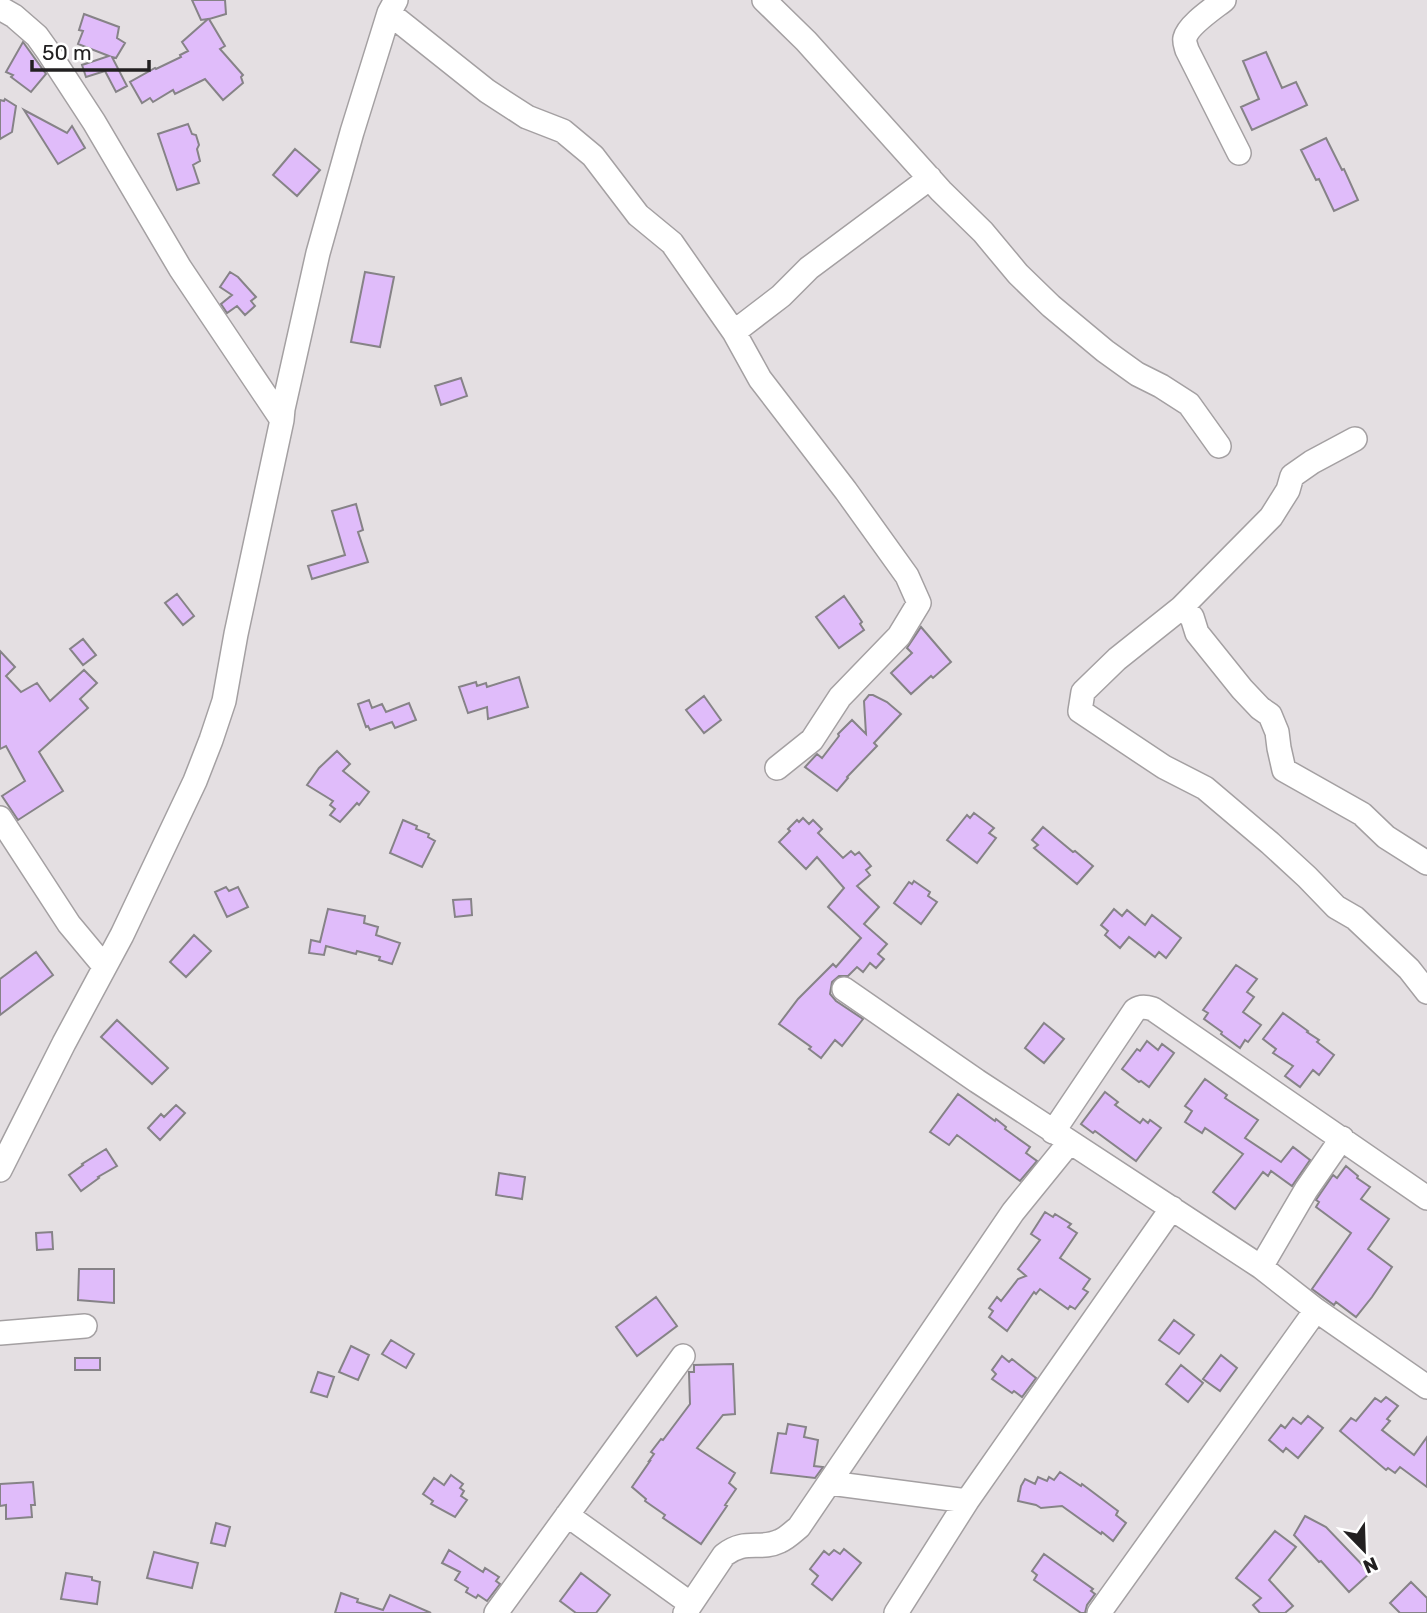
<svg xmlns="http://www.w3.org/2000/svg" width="1427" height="1613" font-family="Rubik,sans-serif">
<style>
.building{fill:#e0bcfa;stroke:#868387;stroke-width:2}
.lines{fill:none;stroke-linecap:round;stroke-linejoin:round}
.minor-casing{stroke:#a4a0a2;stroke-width:26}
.minor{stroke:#fff;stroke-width:23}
</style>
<rect width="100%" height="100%" fill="#e4dfe2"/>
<path class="building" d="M192,0H225L226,14L209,19L225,46L220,49L243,75L241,77L243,83L223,100L205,79L175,94L173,90L153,102L150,98L142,103L130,82L155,68L156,69L181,57L180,55L188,51L182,42L208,19L201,20Z
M84,14L119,27L117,38L125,43L116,58L112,57L127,86L116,92L105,71L86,77L82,65L109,56L78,44L83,31L79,30Z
M23,42L46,74L31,92L11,77L13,75L6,72Z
M1266,52L1282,88L1296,82L1307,105L1252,130L1241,107L1259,99L1243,61Z
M5,99L16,106L12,132L0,139V100L4,101Z
M24,110L67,133L72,126L85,148L58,164Z
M188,124L192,134L196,135L199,145L197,149L200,161L193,165L199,183L177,190L158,134Z
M1326,138L1342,170L1344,169L1358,200L1334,211L1319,179L1316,180L1301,150Z
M295,149L320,170L297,196L273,175Z
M230,272L238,277L256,297L251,301L255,306L245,315L237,306L227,313L221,304L232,295L220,287Z
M365,272L394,277L380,347L351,342Z
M461,378L467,396L441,405L435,386Z
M356,504L363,530L358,532L368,562L312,579L308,566L345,555L332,511Z
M177,594L194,616L183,625L165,603Z
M844,596L862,622L860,624L864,630L839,648L816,617Z
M921,627L951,662L933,678L931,676L911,694L891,673L912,653L907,648Z
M83,639L96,655L83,665L70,649Z
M0,651L15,667L6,676L21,692L37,683L50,701L84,670L97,683L80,699L88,708L39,752L63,791L18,820L2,796L25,781L6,746L0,749Z
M519,677L528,707L488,719L487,707L468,713L459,687L476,682L477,686L486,683L487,687Z
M869,695H873L887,702L901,714L874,743L877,746L847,777L848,778L837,791L805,767L817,754L822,758L839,736L838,734L852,720L866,734L864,701Z
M704,696L721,720L704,733L686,710Z
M369,700L372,708L382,704L386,712L409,703L416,720L395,728L392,722L370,730L368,726L366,727L358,704Z
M337,751L350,764L343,771L369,792L359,805L357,803L340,822L330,815L335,809L330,805L333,801L307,785L319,768Z
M974,813L994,828L989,833L996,838L977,863L947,840L967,815L970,818Z
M803,818L809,824L813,820L822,829L818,833L843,858L851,851L855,855L859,852L871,866L866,870L870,875L857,886L879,907L864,924L887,944L878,954L884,959L876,968L870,963L863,972L857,967L848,976H839L832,982L830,994L836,1001L863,1019L842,1046L835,1040L821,1058L809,1049L811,1047L779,1024L798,999L833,964L836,967L861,938L828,907L844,888L817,857L806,869L779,842L790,831L788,829L797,820L799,822Z
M403,820L417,826L416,829L429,834L428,837L435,841L422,867L390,853Z
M1043,827L1073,852L1075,851L1093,866L1077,884L1034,848L1038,845L1032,840Z
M914,881L930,892L928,896L937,902L921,924L894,903L909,882L912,884Z
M226,887L229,891L238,887L248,907L227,917L215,892Z
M471,899L472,915L455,917L453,900Z
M328,909L365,916L364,923L378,927L376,935L400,943L392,964L379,960L380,957L357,951L356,954L326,946L324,955L309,953L311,940L320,942Z
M1114,909L1122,916L1127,910L1145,925L1152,915L1181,938L1166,958L1159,952L1155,957L1129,937L1120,948L1105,935L1108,931L1101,925Z
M194,935L211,951L186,977L170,962Z
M36,952L53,975L0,1015V979Z
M1236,965L1257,979L1247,992L1254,997L1243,1012L1261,1025L1248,1042L1245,1040L1240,1048L1221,1034L1222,1032L1204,1019L1208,1013L1203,1010Z
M1283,1013L1308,1031L1307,1032L1319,1040L1317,1042L1334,1055L1319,1075L1313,1070L1300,1087L1285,1076L1293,1066L1273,1053L1276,1049L1263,1039Z
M117,1020L168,1068L152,1084L101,1037Z
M1044,1023L1064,1039L1044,1063L1025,1048Z
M1147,1041L1158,1050L1162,1044L1174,1053L1149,1087L1141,1081L1139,1082L1122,1069L1137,1049L1140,1051Z
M1205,1079L1227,1095L1225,1098L1258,1120L1245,1138L1281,1162L1293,1147L1310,1160L1292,1186L1271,1171L1268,1176L1263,1172L1235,1209L1213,1192L1243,1154L1205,1128L1202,1133L1185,1122L1192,1111L1185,1106Z
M1105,1092L1118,1102L1115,1105L1140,1123L1143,1119L1148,1123L1150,1120L1161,1128L1136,1161L1095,1131L1093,1133L1081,1124Z
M958,1094L995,1121L996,1119L1006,1127L1005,1129L1030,1147L1026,1153L1037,1161L1020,1181L957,1135L949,1145L930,1132Z
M176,1105L185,1113L160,1140L148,1128L161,1114L164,1117Z
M106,1149L117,1166L98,1177L99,1178L81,1191L69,1175L83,1165L82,1164Z
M1346,1166L1358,1176L1357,1178L1370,1187L1361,1199L1389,1219L1368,1249L1392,1267L1372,1297L1356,1317L1336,1302L1334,1305L1312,1289L1351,1233L1316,1207L1319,1202L1316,1200L1333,1175L1337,1178Z
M499,1173L525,1177L522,1199L496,1195Z
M1045,1212L1053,1217L1055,1214L1071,1224L1068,1227L1077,1233L1060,1258L1090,1279L1083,1289L1088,1292L1075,1309L1070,1306L1068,1309L1040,1289L1036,1294L1034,1292L1007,1331L989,1317L993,1311L989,1308L997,1297L1001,1301L1018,1279L1026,1276L1018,1269L1040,1240L1031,1234Z
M52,1232L53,1249L37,1250L36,1233Z
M79,1269H114V1303L78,1300Z
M656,1297L677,1326L637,1356L616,1327Z
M1174,1320L1194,1335L1179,1354L1159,1340Z
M391,1340L414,1354L406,1368L382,1354Z
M351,1346L369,1355L358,1380L339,1372Z
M1221,1355L1237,1368L1220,1391L1203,1379Z
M1002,1356L1009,1362L1012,1359L1036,1378L1022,1397L1014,1391L1012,1393L992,1379L996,1374L992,1370Z
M75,1358H100V1370H75Z
M733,1364L735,1414L723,1415L697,1448L735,1473L729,1483L736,1489L725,1505L727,1506L701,1544L663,1518L665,1515L645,1501L646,1499L632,1487L650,1461H649L654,1454L651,1452L661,1439L663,1440L690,1404L689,1372H694V1365Z
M1181,1365L1203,1383L1188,1402L1166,1384Z
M318,1372L334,1377L327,1397L311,1392Z
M1386,1397L1398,1406L1387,1419L1390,1421L1382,1430L1414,1455L1427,1437V1487L1400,1467L1395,1473L1388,1468L1386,1470L1340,1431L1351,1418L1356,1421L1375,1398L1381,1402Z
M1308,1416L1323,1428L1298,1458L1286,1448L1283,1452L1269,1440L1281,1425L1285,1428L1293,1418L1301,1424Z
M788,1424L806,1427L804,1437L818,1440L814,1466L823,1467L815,1478L771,1473L778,1433L786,1434Z
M1060,1472L1081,1486L1082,1484L1118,1511L1116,1515L1126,1523L1113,1541L1102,1532L1101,1534L1062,1506L1041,1508L1036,1505L1018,1501L1021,1486L1025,1479L1035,1484L1038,1477L1047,1481L1049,1477L1054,1480Z
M451,1475L463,1484L460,1488L464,1491L461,1496L467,1500L455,1517L431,1504L433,1501L423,1494L434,1478L444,1485Z
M33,1482L35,1505H31L32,1517L6,1519V1505L0,1506V1484Z
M1305,1516L1326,1527L1370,1573L1349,1592L1321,1561L1319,1562L1294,1535Z
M216,1523L230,1527L225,1546L211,1543Z
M1275,1531L1296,1547L1269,1580L1293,1606L1285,1613H1260L1253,1605L1261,1598L1236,1578Z
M844,1549L861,1563L832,1600L812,1584L818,1576L810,1569L824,1551L829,1555L834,1550L840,1554Z
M449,1550L483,1572L485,1568L499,1577L496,1581L500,1584L487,1601L478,1595L476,1598L466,1592L468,1588L455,1580L460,1572L442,1563Z
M154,1552L198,1563L192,1588L147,1578Z
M1044,1554L1093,1589L1091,1591L1095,1594L1087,1605L1085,1613H1081L1034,1580L1037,1575L1032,1571Z
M66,1573L92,1577V1580L100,1582L97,1604L61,1599Z
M581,1573L610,1595L596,1613H576L560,1601Z
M1411,1582L1427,1598V1613H1400L1390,1603Z
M341,1593L358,1599L357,1602L383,1610L390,1595L431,1613H335Z"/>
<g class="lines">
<defs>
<path id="minor" d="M764,0L806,41L941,191L983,232L1018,274L1051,306L1105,351L1137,374L1161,386L1189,404L1219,446
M1224,0C1214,8 1188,25 1185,38C1184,42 1186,46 1187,50L1239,153
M0,8L14,16L37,36L47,50L94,122L180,268L282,420
M389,13L487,91L527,117L563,131L593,156L638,215L672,243L734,332L760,379L846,491L907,576L919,603L899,636L840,697L812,740L777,768
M734,332L781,296L809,268L930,178
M1355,439L1312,462L1292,476L1288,490L1271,517L1181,608L1117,659L1083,692L1080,711L1164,767L1205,788L1270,843L1307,877L1336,907L1355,918L1409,969L1427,992
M1181,608L1192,617L1197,633L1242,689L1260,708L1270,715L1277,732L1279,748L1284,770L1362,814L1386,837L1427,863
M0,818L69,924L104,966
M844,989L977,1081L1261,1267L1316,1310L1427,1387
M1053,1132L1135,1010C1141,1006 1146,1007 1153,1009L1427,1198
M0,1170L64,1043L122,935L195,781L211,740L224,701L236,634L282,420L283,409L318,253L352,132L389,13L396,0
M1261,1267L1306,1190L1342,1138
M0,1333L85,1326
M830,1483L967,1501
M567,1515L691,1604
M496,1613L683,1356
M685,1613L724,1555C746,1538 759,1551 780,1541C787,1538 793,1532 799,1527L1013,1212L1069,1143
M896,1613L967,1501L1172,1208
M1099,1613L1316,1310"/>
</defs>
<use href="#minor" class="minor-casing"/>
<use href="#minor" class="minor"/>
</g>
<g transform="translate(1364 1550) rotate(157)" stroke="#ffffff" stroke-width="5" paint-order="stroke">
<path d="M0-5L12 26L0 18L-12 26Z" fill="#222021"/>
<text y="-10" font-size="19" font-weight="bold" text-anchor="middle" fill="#222021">N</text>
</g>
<path d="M32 60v10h117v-10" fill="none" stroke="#222021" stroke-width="3.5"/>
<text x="42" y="60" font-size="21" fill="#222021" stroke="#ffffff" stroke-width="5" paint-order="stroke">50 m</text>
</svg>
